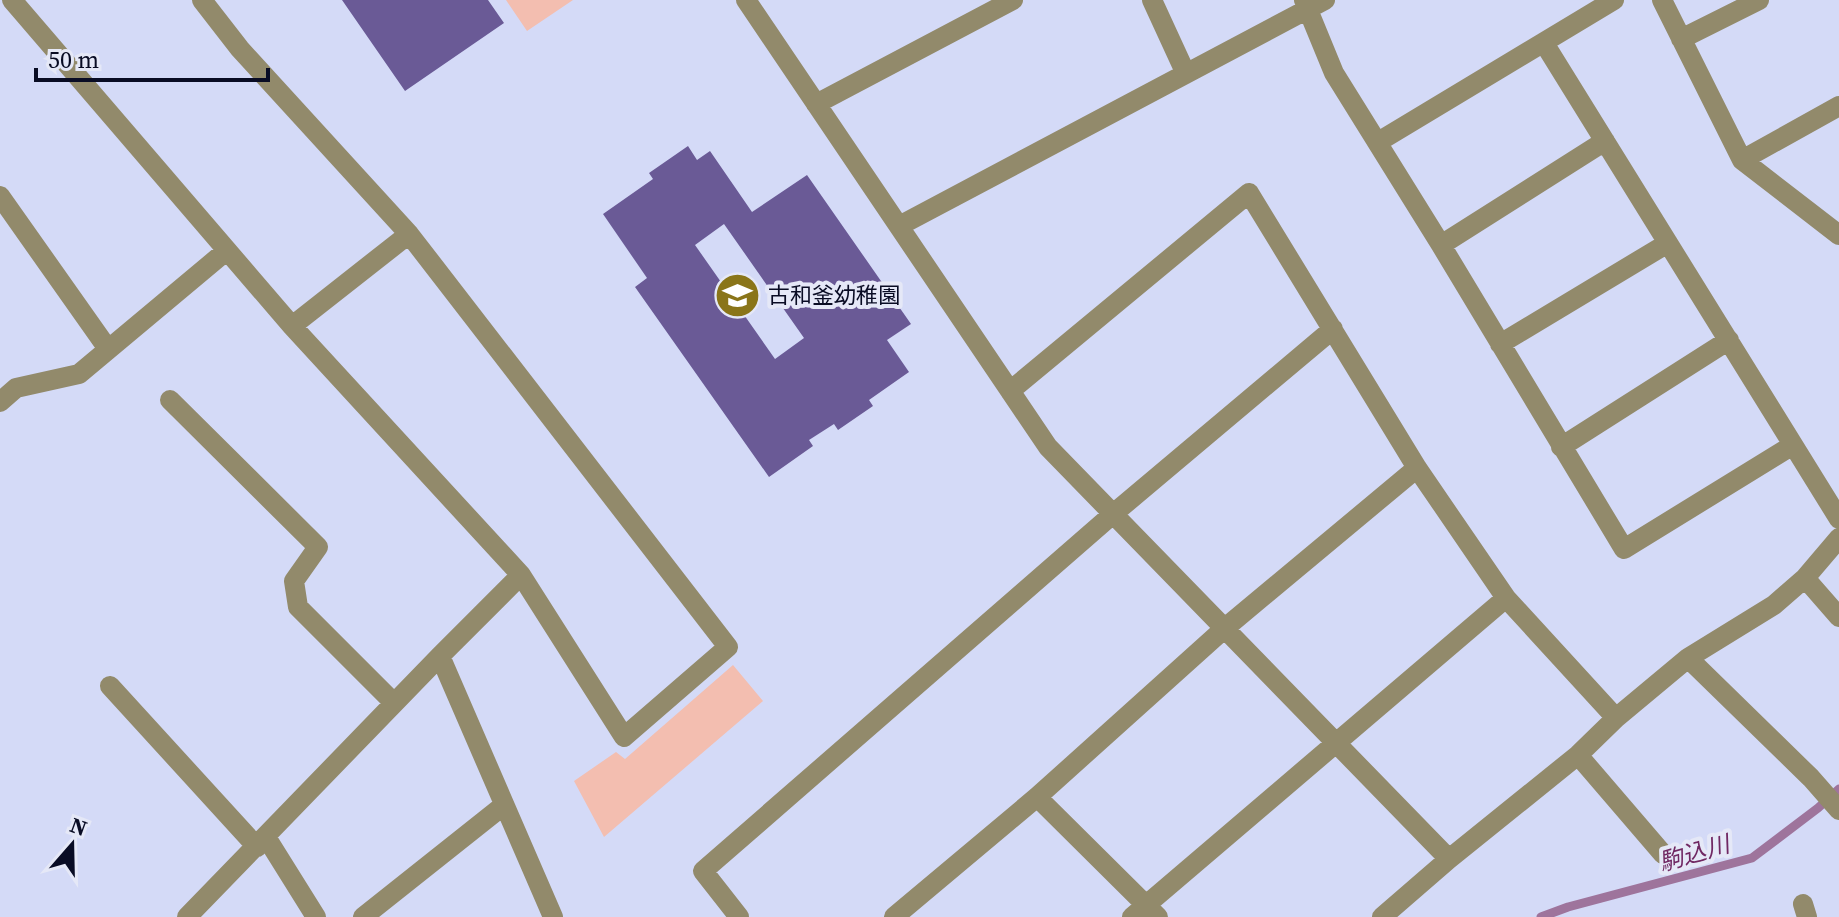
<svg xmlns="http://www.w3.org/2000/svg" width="1839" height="917" font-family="'Source Serif 4','Noto Sans JP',serif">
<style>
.green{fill:#f3beb0}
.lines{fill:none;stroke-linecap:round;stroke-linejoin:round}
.stream{stroke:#9e749c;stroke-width:9}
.building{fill:#6a5a96;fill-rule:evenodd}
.minor{stroke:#928a6b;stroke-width:20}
.labels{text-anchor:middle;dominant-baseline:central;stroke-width:8;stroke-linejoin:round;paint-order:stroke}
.poi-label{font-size:22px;fill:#090c24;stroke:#e5e8f7;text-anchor:start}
.water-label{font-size:24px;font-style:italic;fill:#702863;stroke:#e5e8f7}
</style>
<rect width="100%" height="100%" fill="#d4daf7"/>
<path class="green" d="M506,0H573L527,31Z
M733,665L763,701L604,837L574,781L616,752L625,759Z"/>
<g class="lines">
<path class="stream" d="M1541,917L1568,907L1752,858L1818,808L1839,789"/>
</g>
<path class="building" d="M342,0H488L504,23L405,91Z
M688,146L697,160L710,151L752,212L807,175L911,324L887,340L909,372L869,400L873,406L838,430L834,424L809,440L813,446L769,477L635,287L647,278L603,214L653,179L649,173ZM724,224L804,338L775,359L695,245Z"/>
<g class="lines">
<path class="minor" d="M12,0L292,326L521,575L624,737L728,647L409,234L240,49L202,0
M746,0L1048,447L1449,859
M1152,0L1186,74
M1304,0L1334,73L1441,245L1624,549L1793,445
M1662,0L1742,160L1839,235
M1681,39L1759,0
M1544,43L1839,519
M816,104L1013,0
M1378,142L1614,0
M1742,160L1839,106
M0,196L108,349
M899,226L1325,0
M1441,245L1605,141
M292,326L409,234
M1500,344L1668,243
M1010,391L1249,193L1417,468L1506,598L1616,718
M170,400L318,547L294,581L298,607L394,703
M0,402L16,388L79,374L226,251
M1561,447L1729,340
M1805,578L1839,617
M440,656L553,917
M1688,658L1811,778L1839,810
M110,686L257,847
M1578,755L1663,854
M1037,797L1158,917
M266,837L316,917
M1803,904L1807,917
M187,917L440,656L521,575
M363,917L504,805
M739,917L703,871L1113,514L1333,329
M894,917L1037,797L1225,628L1417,468
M1132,917L1506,598
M1382,917L1449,859L1578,755L1616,718L1688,658L1774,605L1805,578L1839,538"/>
</g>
<defs>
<symbol id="school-disc" viewBox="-11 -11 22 22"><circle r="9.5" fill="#8a7519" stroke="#e5e8f7"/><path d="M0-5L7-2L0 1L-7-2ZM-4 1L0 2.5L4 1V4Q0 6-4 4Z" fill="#fff"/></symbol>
</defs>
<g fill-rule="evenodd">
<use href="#school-disc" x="712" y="270" width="51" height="51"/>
</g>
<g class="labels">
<g class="poi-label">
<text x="768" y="295">古和釜幼稚園</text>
</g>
<g class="water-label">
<text transform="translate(1694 853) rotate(-16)">駒込川</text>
</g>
</g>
<g transform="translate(72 845) rotate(20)" stroke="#e5e8f7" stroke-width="6" paint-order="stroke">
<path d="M0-6L14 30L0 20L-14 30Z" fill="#090c24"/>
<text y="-12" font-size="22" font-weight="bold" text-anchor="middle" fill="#090c24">N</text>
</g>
<path d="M36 68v12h232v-12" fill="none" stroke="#090c24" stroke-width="4"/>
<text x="48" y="68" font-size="24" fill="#090c24" stroke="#e5e8f7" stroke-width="6" paint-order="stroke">50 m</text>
</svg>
